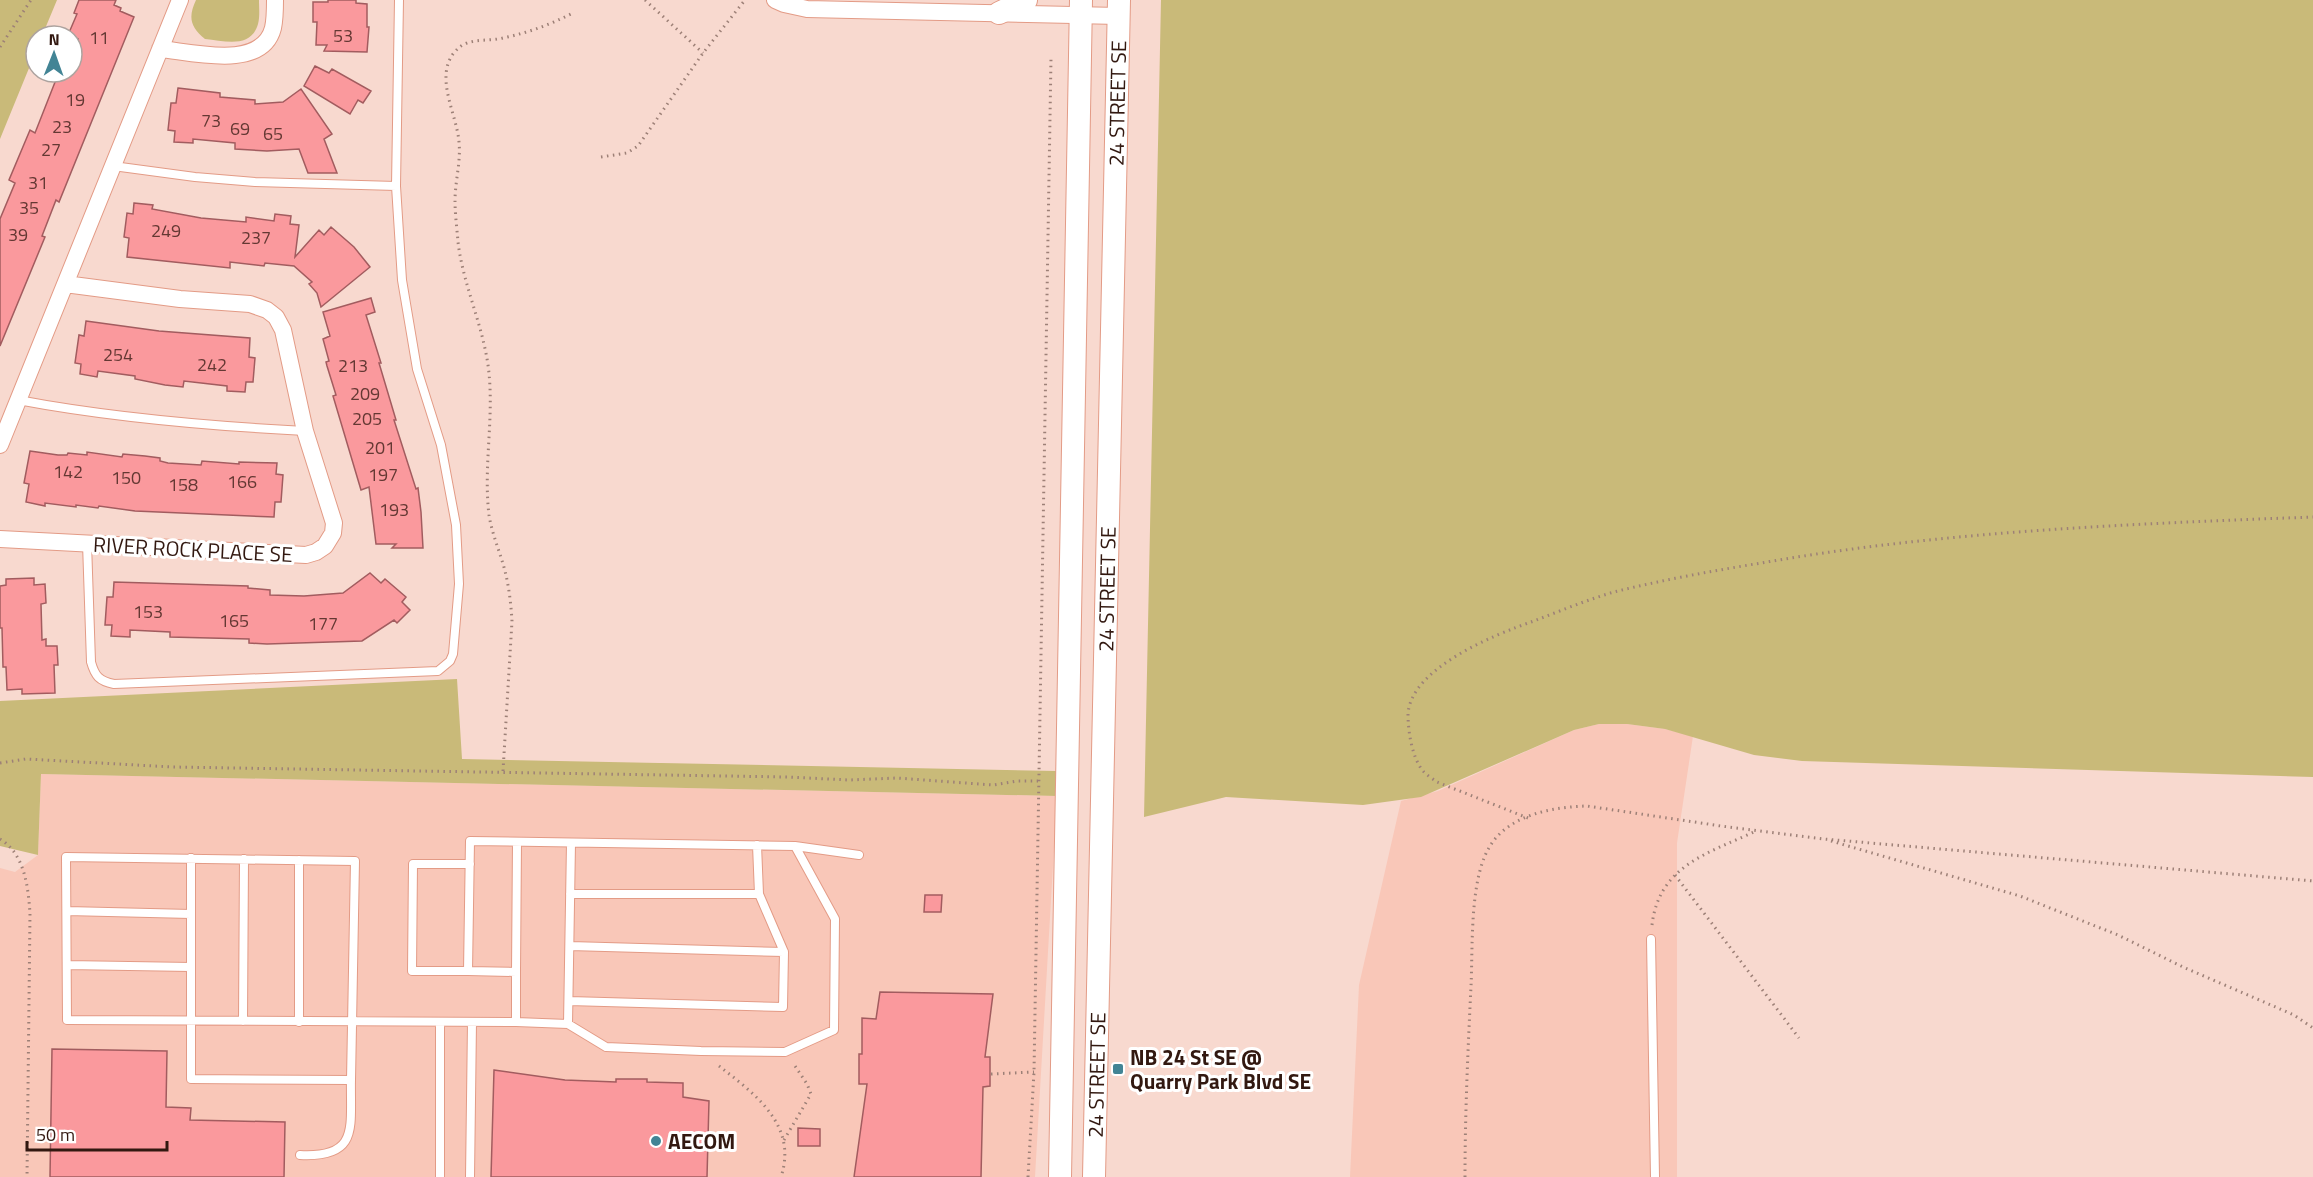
<svg xmlns="http://www.w3.org/2000/svg" width="2313" height="1177" font-family="'Titillium Web',sans-serif">
<style>
.built{fill:#f9c7b8}
.green{fill:#c9ba79}
.building{fill:#fa999d;stroke:#a25c5f;stroke-width:1.5}
.lines{fill:none;stroke-linecap:round;stroke-linejoin:round}
.lane-casing{stroke:#e39b86;stroke-width:10}
.street-casing{stroke:#e39b86;stroke-width:18}
.secondary-casing{stroke:#e39b86;stroke-width:24}
.path{stroke:#9d8077;stroke-width:3;stroke-dasharray:1.5 4.5;stroke-linecap:butt}
.lane{stroke:#fff;stroke-width:8}
.street{stroke:#fff;stroke-width:16}
.secondary{stroke:#fff;stroke-width:22}
.poi-dot{fill:#428495;stroke:#fff;stroke-width:2}
.labels{text-anchor:middle;dominant-baseline:central;stroke-width:6;stroke-linejoin:round;paint-order:stroke}
.number-label{font-size:18px;fill:#643833}
.street-label{font-size:21px;fill:#321810;stroke:#fff}
.poi-label{font-size:21px;font-weight:bold;fill:#321810;stroke:#fff;text-anchor:start}
</style>
<rect width="100%" height="100%" fill="#f8d9cf"/>
<path class="built" d="M1599,724H1627L1665,729L1693,736L1677,843V1177H1350L1359,985L1401,801L1438,791L1574,730Z
M41,774L1057,796L1035,1177H0V868L15,872L38,855Z"/>
<path class="green" d="M0,0H57L42,36H36V51L0,139Z
M196,0H259C259,7 260,17 258,24C251,49 225,41 205,39C190,27 188,17 196,0Z
M1161,0H2313V777L1802,761L1754,755L1665,729L1627,724H1599L1574,730L1421,797L1363,805L1226,797L1144,817Z
M457,679L462,759L1056,771L1057,796L41,774L38,855L0,846V701Z"/>
<path class="building" d="M79,0H116L114,5L121,8L120,11L134,17L59,202L56,200L42,236L45,237L0,346V219L15,183L9,180L30,130L35,133L59,72H72V55L78,39L68,35L77,14L74,13Z
M328,0H356V3L367,4V27H369L367,52L324,51L327,45H316L317,22H313V2H328Z
M315,66L329,73L332,69L371,91L363,103L358,100L350,114L304,86Z
M178,88L220,93V97L255,100V104L283,102L301,89L332,134L324,139L337,173H308L299,149L267,151L235,149V143L193,139V143L174,142L175,131L168,130L171,103H176Z
M134,203L153,205L152,209L201,218L246,222V217L274,221L275,214L291,216L290,224L299,225L295,257L319,230L324,235L331,227L354,247L370,267L321,307L317,293L309,284L312,282L294,266L265,263L264,266L230,262V268L127,257L129,238L124,237L127,213L133,214Z
M371,298L375,312L366,315L381,363H379L396,420H394L416,489L418,488L421,512L423,548H392L396,544H376L369,487L361,490L333,396L336,395L327,366L326,362L329,361L323,339L330,336L323,312Z
M86,321L159,331L250,338L249,357L255,358L253,382H246L245,392L227,391V386L184,381L183,387L165,385L135,379V376L98,371L97,377L80,374L81,364L75,363L79,335L84,336Z
M30,451L58,455H67L68,453L87,455V452L122,457L123,454L145,456L160,458V461L168,463L201,465L202,461L239,464V462L277,463L276,474L283,475L281,502H275L274,517L135,511L99,506L98,508L76,505V507L45,503V506L26,502L29,484L24,483Z
M370,573L381,583L385,579L406,597L402,602L410,610L397,623L394,620L362,641L267,644L249,643V639L170,637V632L130,630V637L111,636L112,625H105L107,597H113L114,582L248,586V588L270,590V595L304,596L343,593Z
M34,578V585L45,584L46,603L41,604L42,640L46,639V646H57L58,665H54L55,693L22,694V689L7,690L6,667H3L2,628H0V586L6,585V579Z
M925,895H942L941,912H924Z
M880,992L993,994L985,1057H990V1086L983,1087L981,1177H854L867,1084H859V1054H862V1018L876,1019Z
M52,1049L167,1051L166,1107L191,1108L190,1120L285,1122L284,1177H50Z
M494,1070L565,1080L616,1082V1079H647V1082L683,1083V1097L709,1101L707,1177H491Z
M798,1128L820,1129V1146H798Z"/>
<g class="lines">
<defs>
<path id="lane" d="M113,166L195,177L255,182L396,186
M18,400C113,418 209,426 305,431
M87,543L91,662C95,676 99,681 114,684L438,671L450,661L453,654L459,584L456,525L441,445L417,369L402,280L396,186L399,0
M795,846L859,855
M299,860V1022
M570,894H759L757,845
M67,911L191,914
M1651,939L1655,1177
M570,946L784,952L759,894
M67,965L191,967V858
M191,967V1079L351,1080L355,861L66,857L67,1020L516,1022L568,1024L606,1047L701,1051L785,1052L834,1030L835,919L795,846L470,841L468,971L516,972V1022
M468,971H412L413,864H470
M516,972L517,842
M569,1001L783,1007L784,952
M243,1021L244,859
M568,1024L571,843
M300,1155C360,1158 350,1127 351,1080
M440,1177V1023
M470,1177L472,1022"/>
<path id="street" d="M775,0L784,4L807,9L1119,16
M160,49C192,52 262,71 273,28C275,19 275,9 275,0
M0,445L180,0
M0,539L306,555L316,552L325,546L333,533L334,523L305,431L283,330L276,317L267,310L250,304L180,299L65,284"/>
<g id="secondary">
<path d="M999,13L1026,0"/>
<path d="M1060,1177L1081,0"/>
<path id="s1" d="M1094,1177L1119,0"/>
</g>
</defs>
<use href="#lane" class="lane-casing"/>
<use href="#street" class="street-casing"/>
<use href="#secondary" class="secondary-casing"/>
<path class="path" d="M645,0L703,53
M0,47L31,0
M601,157L627,153L638,146L703,53L745,0
M0,763L26,759L173,767L787,777L849,780L897,778L993,785L1017,781H1038
M503,771L512,621C511,604 509,587 505,571C500,552 492,534 489,515C483,465 495,415 488,365C482,323 463,284 458,242C457,229 455,214 455,201C455,181 461,162 459,142C457,115 435,79 453,54C457,49 461,45 467,43C478,39 491,41 503,38C527,33 549,25 571,14
M1528,818L1437,782C1433,779 1428,776 1424,772C1412,759 1408,731 1408,714C1411,668 1494,635 1531,622C1558,612 1586,600 1614,592C1662,580 1712,571 1761,563C1944,531 2128,524 2313,517
M0,839C25,854 28,887 30,913L27,1177
M1831,841L2020,896L2118,935L2183,967L2294,1015L2313,1028
M1675,875L1799,1038
M1652,925C1659,865 1709,853 1756,831
M719,1066C755,1094 798,1125 781,1177
M991,1074L1034,1072
M784,1140L811,1094L807,1084L793,1063
M1028,1177L1034,1072L1051,58
M1465,1177C1465,1113 1468,1049 1471,986C1473,946 1469,875 1492,843C1512,814 1554,807 1587,806L1721,826L1824,839L2313,881"/>
<use href="#lane" class="lane"/>
<use href="#street" class="street"/>
<use href="#secondary" class="secondary"/>
</g>
<g class="poi-dot">
<rect x="1112" y="1063" width="12" height="12" rx="3"/>
<circle cx="656" cy="1141" r="6"/>
</g>
<g class="labels">
<g class="number-label">
<text x="343" y="35">53</text>
<text x="99" y="37">11</text>
<text x="75" y="99">19</text>
<text x="211" y="120">73</text>
<text x="62" y="126">23</text>
<text x="240" y="128">69</text>
<text x="273" y="133">65</text>
<text x="51" y="149">27</text>
<text x="38" y="182">31</text>
<text x="29" y="207">35</text>
<text x="166" y="230">249</text>
<text x="18" y="234">39</text>
<text x="256" y="237">237</text>
<text x="118" y="354">254</text>
<text x="212" y="364">242</text>
<text x="353" y="365">213</text>
<text x="365" y="393">209</text>
<text x="367" y="418">205</text>
<text x="380" y="447">201</text>
<text x="68" y="471">142</text>
<text x="383" y="474">197</text>
<text x="126" y="477">150</text>
<text x="242" y="481">166</text>
<text x="183" y="484">158</text>
<text x="394" y="509">193</text>
<text x="148" y="611">153</text>
<text x="234" y="620">165</text>
<text x="323" y="623">177</text>
</g>
<g class="street-label">
<text stroke="none"><textPath href="#s1" startOffset="1074">24 STREET SE</textPath></text>
<text transform="translate(193 549) rotate(3)">RIVER ROCK PLACE SE</text>
<text stroke="none"><textPath href="#s1" startOffset="588">24 STREET SE</textPath></text>
<text stroke="none"><textPath href="#s1" startOffset="102">24 STREET SE</textPath></text>
</g>
<g class="poi-label">
<text x="1130" y="1057">NB 24 St SE @<tspan x="1130" dy="24">Quarry Park Blvd SE</tspan></text>
<text x="668" y="1141">AECOM</text>
</g>
</g>
<g transform="translate(54 54) rotate(1)"><circle r="28" fill="#ffffff" stroke="#ada39f" stroke-width="1.5"/>
<path d="M0-4.5L10 22L0 15L-10 22Z" fill="#428495"/>
<text y="-9" font-size="16" font-weight="bold" text-anchor="middle" fill="#321810">N</text>
</g>
<path d="M27 1141v9h140v-9" fill="none" stroke="#321810" stroke-width="3"/>
<text x="36" y="1141" font-size="18" fill="#321810" stroke="#ffffff" stroke-width="4.5" paint-order="stroke">50 m</text>
</svg>
